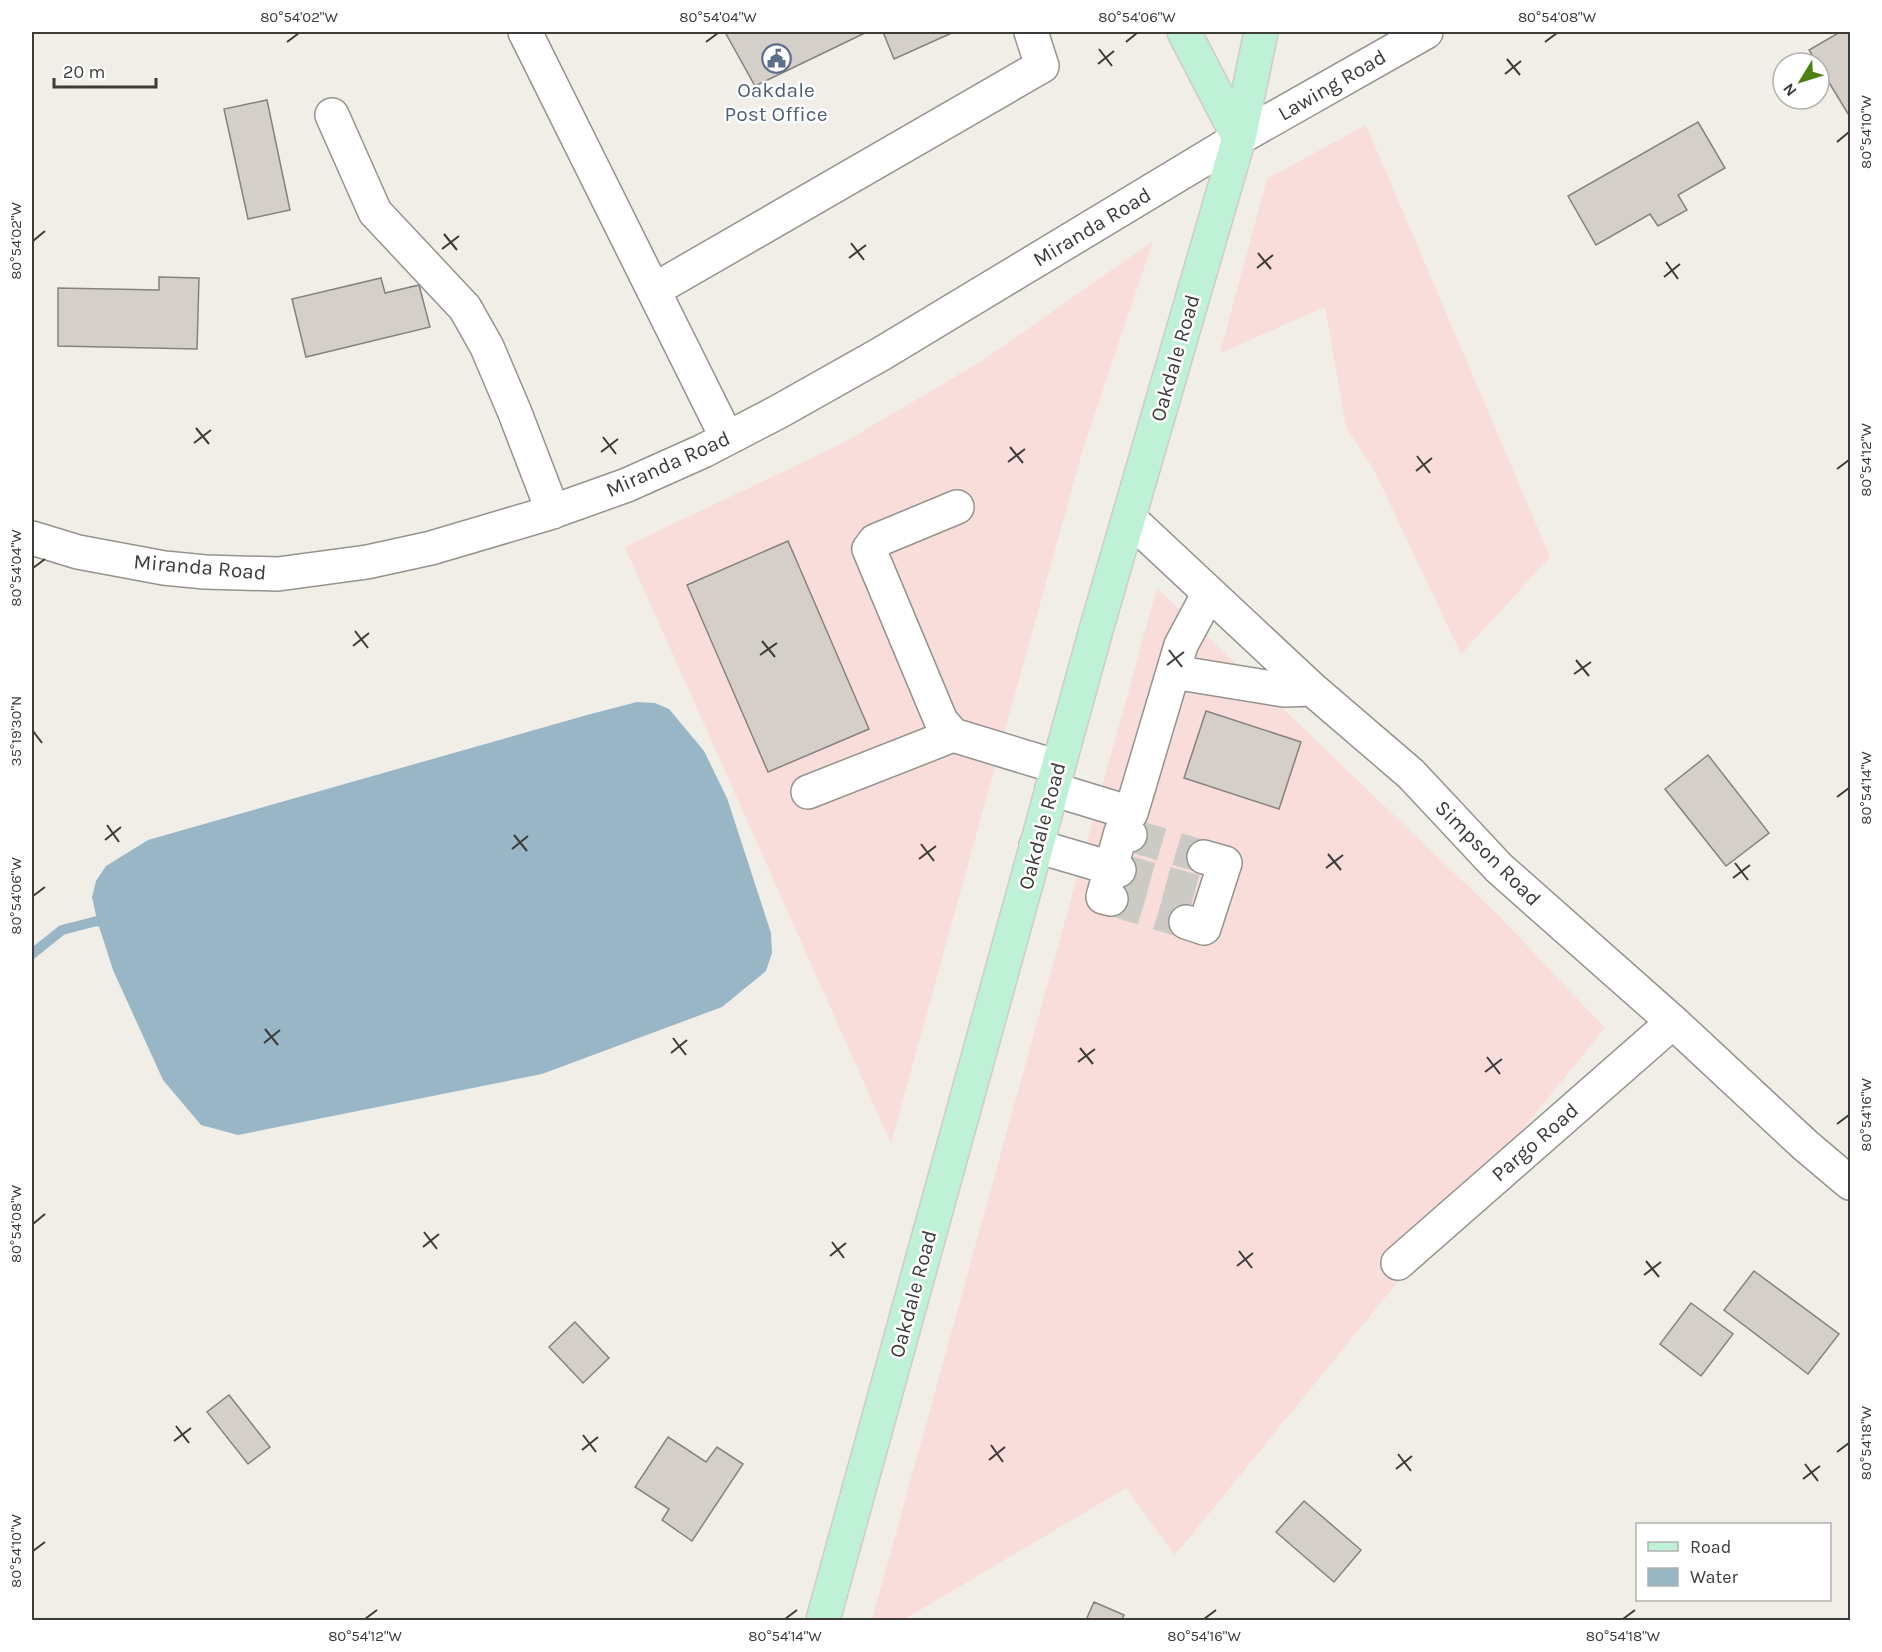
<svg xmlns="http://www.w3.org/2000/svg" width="1882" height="1652" font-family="Karla,sans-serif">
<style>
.commercial{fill:#f8dddb}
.water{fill:#98b6c6}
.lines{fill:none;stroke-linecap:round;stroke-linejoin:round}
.stream{stroke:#98b6c6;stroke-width:10}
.building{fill:#d5cfca;stroke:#87827d;stroke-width:1.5}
.minor-tunnel{stroke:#cccac4;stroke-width:33;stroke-dasharray:33 16;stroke-linecap:butt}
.minor-casing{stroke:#94938c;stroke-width:36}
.major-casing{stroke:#cccccb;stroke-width:36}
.minor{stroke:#fff;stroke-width:33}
.major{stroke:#bff1d6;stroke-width:33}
.ticks{fill:none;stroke:#3c3b38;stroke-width:2}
.labels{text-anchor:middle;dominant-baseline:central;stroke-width:5;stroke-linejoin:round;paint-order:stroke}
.street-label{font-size:21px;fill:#3c3b38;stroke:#fff}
.service-label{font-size:21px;fill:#4e5e75;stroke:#fff}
.neatline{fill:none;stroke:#3c3b38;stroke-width:2}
.ticks-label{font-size:15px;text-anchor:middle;fill:#3c3b38}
</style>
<rect width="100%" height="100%" fill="#f0eee7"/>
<path class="commercial" d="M1366,125L1550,557L1461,654L1374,470L1346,427L1325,307L1220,353L1267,179Z
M1153,241L1082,452L891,1143L625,547L843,443L982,361Z
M1157,588L1498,915L1605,1028L1175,1555L1126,1488L903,1620H872Z"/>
<path class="water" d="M637,702L655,703L669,709L704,751L727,798L771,933L772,953L766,971L722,1007L542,1074L238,1135L201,1125L163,1080L113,970L97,920L92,897L96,881L106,866L148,840L587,715Z"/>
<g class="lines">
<path class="stream" d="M32,954L62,930L97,921L111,924"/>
</g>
<path class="building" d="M725,32H867L755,86Z
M883,32H954L894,59Z
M1840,32H1850V117L1819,66V63H1817L1809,50Z
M267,100L290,210L248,219L224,109Z
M1698,122L1725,168L1678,195L1687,210L1658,226L1650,214L1596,245L1568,196Z
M159,277L199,278L197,349L58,346V288L159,290Z
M381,278L385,293L419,285L430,327L306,357L292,299Z
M788,541L869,729L768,772L687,585Z
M1206,711L1301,742L1279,809L1184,778Z
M1708,755L1769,833L1726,866L1665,789Z
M1754,1271L1839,1334L1808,1374L1724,1310Z
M1691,1303L1733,1334L1701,1376L1660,1344Z
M575,1322L609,1358L583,1383L549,1347Z
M229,1395L270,1447L248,1464L207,1412Z
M668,1437L706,1462L717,1447L743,1464L692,1541L662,1520L669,1509L635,1487Z
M1304,1501L1361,1550L1334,1582L1276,1532Z
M1094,1602L1124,1615L1122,1620H1086Z"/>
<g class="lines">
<path class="minor-tunnel" d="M1130,835L1204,857
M1119,870L1195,891
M1111,899L1186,922"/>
<defs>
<path id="minor" d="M525,32L727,438
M332,115L375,212L465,308L487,347L515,413L553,512
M654,290L1042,66L1031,32
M957,507L875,541L869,549L941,721L953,735L1058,767
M1129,518L1312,689L1411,774L1499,868L1673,1022L1805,1145L1850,1183
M32,538L78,552L164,568L205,572L278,574L367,562L431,548L546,514L627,485L703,451L778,412L881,354L1239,138L1426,32
M1173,672L1284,690L1312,689
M1052,789L1131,813L1181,645L1209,593
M808,792L953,735
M1036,846L1111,868L1103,897L1111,899
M1119,870L1111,868L1121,832L1130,835
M1186,922L1204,928L1225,863L1204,857
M1398,1263L1673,1022"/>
<path id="major" d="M1184,32L1239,138
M823,1620L1096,630L1239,138L1261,32"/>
</defs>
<use href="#minor" class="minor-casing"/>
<use href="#major" class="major-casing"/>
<use href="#minor" class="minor"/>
<use href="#major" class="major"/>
</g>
<path class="ticks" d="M287,42L299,33M706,42L718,33M1126,42L1137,33M1545,42L1557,33M1099,49L1112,66M1507,59L1520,75M1098,64L1114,51M1505,74L1521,61M1837,142L1849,132M444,234L457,250M33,241L45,231M851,243L864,260M442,249L459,236M1258,253L1271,269M849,258L866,245M1666,262L1678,279M1257,268L1273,255M1664,277L1680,264M196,428L209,444M603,437L616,454M194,443L211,430M1010,447L1023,463M601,452L618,439M1417,456L1430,473M1008,462L1025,449M1837,469L1849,460M1416,471L1432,458M33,568L45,559M355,631L368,648M762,641L775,657M353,646L369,633M1169,650L1182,667M760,655L777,643M1576,660L1589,676M1167,665L1184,652M1574,674L1591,662M33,731L42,743M1837,797L1849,788M107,825L119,842M514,835L527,851M105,840L121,827M921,844L934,861M512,849L528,836M1328,854L1341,870M919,859L936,846M1735,863L1748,880M1326,868L1343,855M1733,878L1750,865M33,896L45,887M265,1029L278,1045M673,1038L686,1055M264,1043L280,1030M1080,1048L1093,1064M671,1053L687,1040M1487,1057L1500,1074M1078,1062L1095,1049M1485,1072L1502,1059M1837,1124L1849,1115M33,1224L45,1214M424,1232L437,1249M832,1242L844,1258M423,1247L439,1234M1239,1251L1252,1268M830,1256L846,1243M1646,1261L1659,1277M1237,1266L1253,1253M1644,1275L1661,1262M176,1426L189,1443M583,1435L596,1452M174,1441L191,1428M991,1445L1003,1462M582,1450L598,1437M1837,1452L1849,1443M1398,1454L1411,1471M989,1460L1005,1447M1805,1464L1818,1481M1396,1469L1412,1456M1803,1479L1820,1466M33,1551L45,1542M365,1619L377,1610M785,1619L797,1610M1204,1619L1216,1610M1623,1619L1635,1610"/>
<defs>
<symbol id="civic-ring" viewBox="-11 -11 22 22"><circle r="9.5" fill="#fff" stroke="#5c6f8a" stroke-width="1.5"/><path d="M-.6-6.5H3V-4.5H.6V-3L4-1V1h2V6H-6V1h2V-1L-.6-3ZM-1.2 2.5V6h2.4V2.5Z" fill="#5c6f8a"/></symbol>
</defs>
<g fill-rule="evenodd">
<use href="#civic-ring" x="760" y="42" width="33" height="33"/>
</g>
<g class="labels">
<g class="street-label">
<text transform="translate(1332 85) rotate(-30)">Lawing Road</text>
<text transform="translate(1092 227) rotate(-31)">Miranda Road</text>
<text transform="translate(1175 358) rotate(-74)">Oakdale Road</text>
<text transform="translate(668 464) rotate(-24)">Miranda Road</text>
<text transform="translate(200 567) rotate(5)">Miranda Road</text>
<text transform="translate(1042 826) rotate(-75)">Oakdale Road</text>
<text transform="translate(1488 853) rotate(45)">Simpson Road</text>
<text transform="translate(1535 1142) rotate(-41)">Pargo Road</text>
<text transform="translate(913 1294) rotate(-75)">Oakdale Road</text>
</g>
<g class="service-label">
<text x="776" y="90">Oakdale<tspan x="776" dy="24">Post Office</tspan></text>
</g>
</g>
<rect width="1882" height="1652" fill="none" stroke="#ffffff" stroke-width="66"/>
<rect x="1636" y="1523" width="195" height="78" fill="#ffffff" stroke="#b1b1af" stroke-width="1.5"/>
<rect x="1648" y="1542" width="30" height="9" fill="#bff1d6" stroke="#b1b1af" stroke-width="1.5"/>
<text x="1690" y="1553" font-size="18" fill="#3c3b38">Road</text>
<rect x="1648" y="1568" width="30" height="18" fill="#98b6c6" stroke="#b1b1af" stroke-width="1.5"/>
<text x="1690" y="1583" font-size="18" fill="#3c3b38">Water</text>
<g transform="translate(1801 81) rotate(232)"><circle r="28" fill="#ffffff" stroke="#b1b1af" stroke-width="1.5"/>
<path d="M0-4.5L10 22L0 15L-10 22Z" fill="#4f8012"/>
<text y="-9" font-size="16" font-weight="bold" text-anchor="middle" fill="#3c3b38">N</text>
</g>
<path d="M54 78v9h102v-9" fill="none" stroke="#3c3b38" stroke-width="3"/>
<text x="63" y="78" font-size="18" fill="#3c3b38" stroke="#ffffff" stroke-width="4.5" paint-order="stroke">20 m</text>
<rect x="33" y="33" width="1816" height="1586" class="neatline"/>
<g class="ticks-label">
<text x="299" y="22">80°54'02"W</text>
<text x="718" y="22">80°54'04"W</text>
<text x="1137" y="22">80°54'06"W</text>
<text x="1557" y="22">80°54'08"W</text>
<text transform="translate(1866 132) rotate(-90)" y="5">80°54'10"W</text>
<text transform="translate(16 241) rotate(-90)" y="5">80°54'02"W</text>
<text transform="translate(1866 460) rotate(-90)" y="5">80°54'12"W</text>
<text transform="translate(16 568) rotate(-90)" y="5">80°54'04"W</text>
<text transform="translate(16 731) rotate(-90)" y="5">35°19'30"N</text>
<text transform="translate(1866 788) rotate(-90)" y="5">80°54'14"W</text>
<text transform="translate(16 896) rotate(-90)" y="5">80°54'06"W</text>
<text transform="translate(1866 1115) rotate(-90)" y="5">80°54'16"W</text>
<text transform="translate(16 1224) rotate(-90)" y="5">80°54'08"W</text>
<text transform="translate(1866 1443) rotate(-90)" y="5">80°54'18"W</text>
<text transform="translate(16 1551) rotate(-90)" y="5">80°54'10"W</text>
<text x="365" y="1641">80°54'12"W</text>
<text x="785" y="1641">80°54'14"W</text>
<text x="1204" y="1641">80°54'16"W</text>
<text x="1623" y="1641">80°54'18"W</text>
</g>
</svg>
